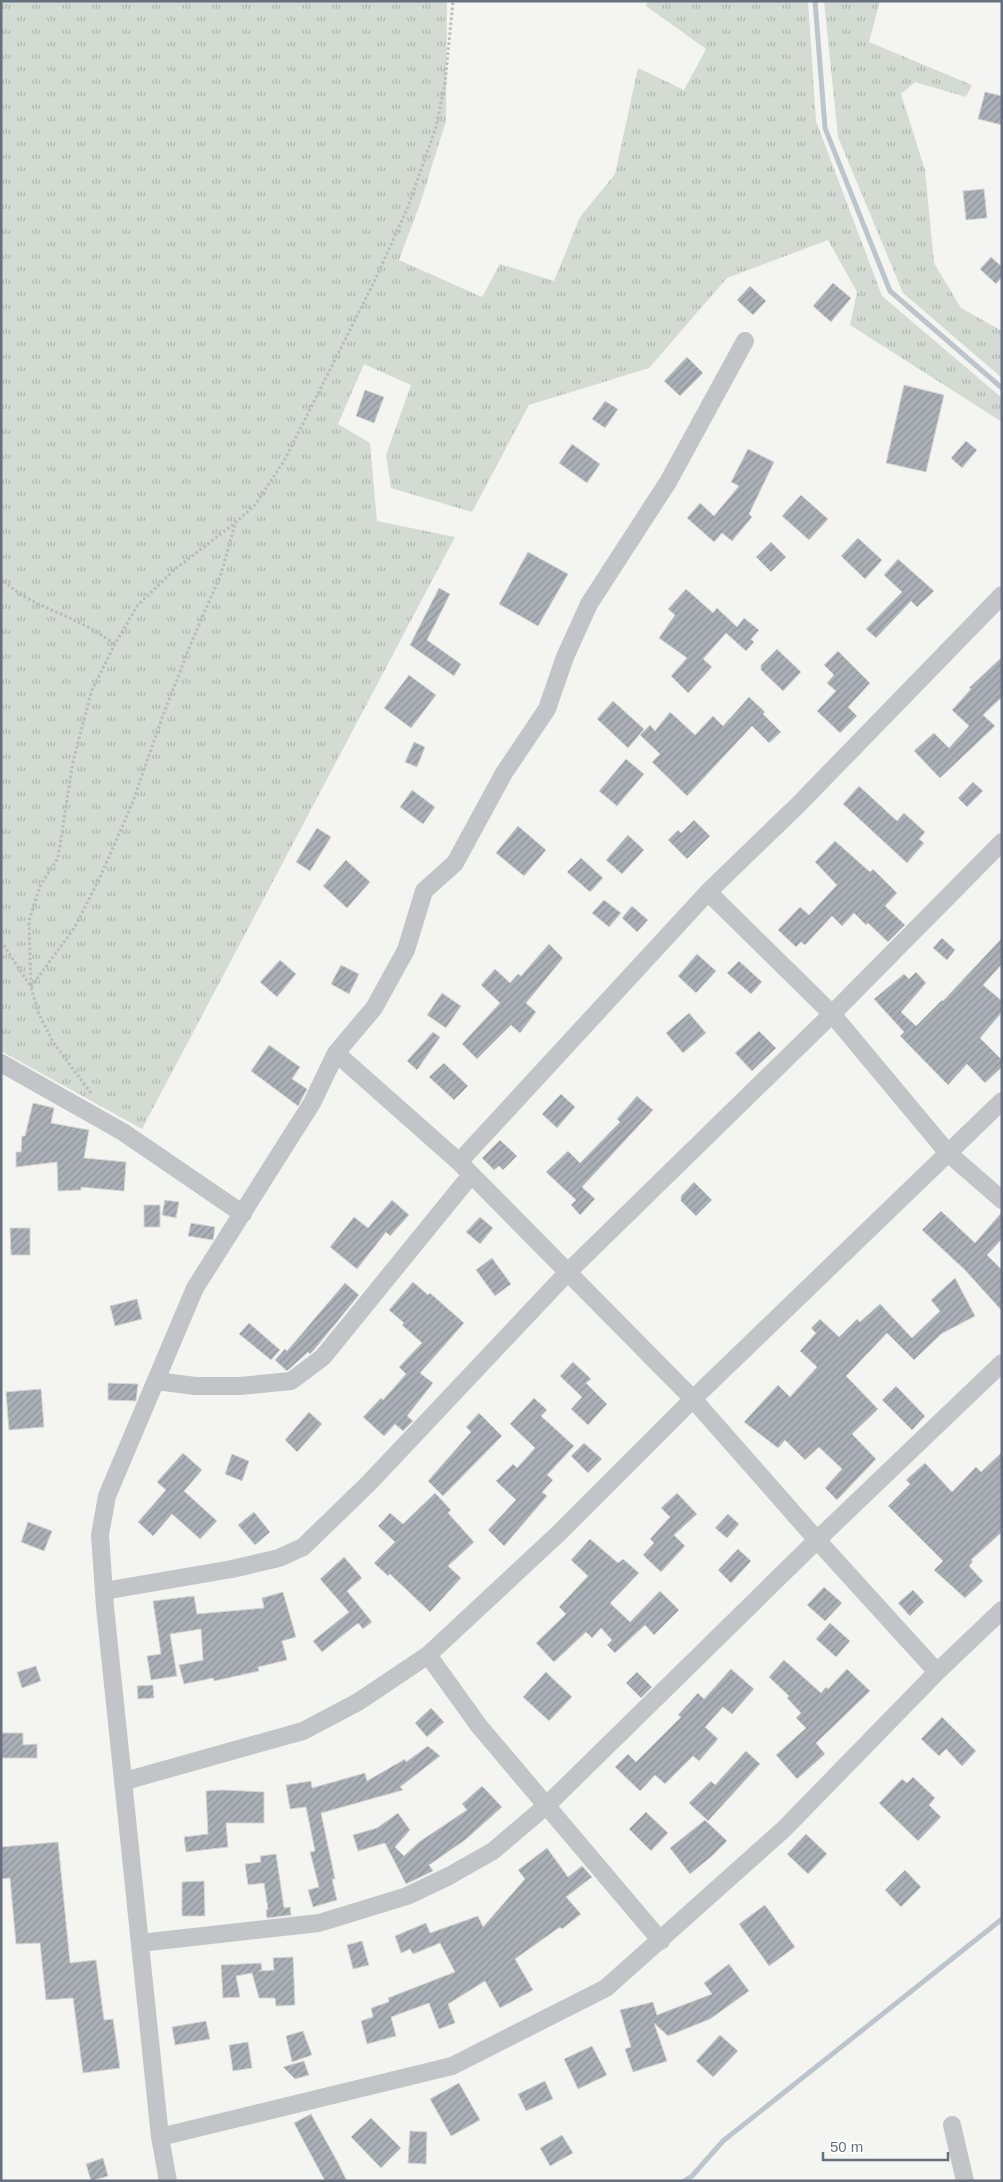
<svg xmlns="http://www.w3.org/2000/svg" width="1003" height="2182" font-family="Arial,sans-serif">
<style>
.grass{fill:url(#grass-tufts)}
.lines{fill:none;stroke-linecap:round;stroke-linejoin:round}
.stream{stroke:#bdc5cc;stroke-width:5}
.building{fill:url(#building-hatch);stroke:#d5d5d3}
.path{stroke:#b9bbbd;stroke-width:3;stroke-dasharray:2.5 2.5;stroke-linecap:butt}
.minor{stroke:#c2c4c8;stroke-width:18}
</style>
<defs>
<pattern id="grass-tufts" width="24" height="20" patternUnits="userSpaceOnUse" patternTransform="scale(1.25)"><rect width="24" height="20" fill="#d4dbd2"/><path d="M3 7l-1-3M5 7V3M7 7l1-3M15 17l-1-3M17 17v-4M19 17l1-3" fill="none" stroke="#b0b6b0"/></pattern>
<pattern id="building-hatch" width="6" height="6" patternUnits="userSpaceOnUse" patternTransform="scale(1.25)"><rect width="6" height="6" fill="#aab0b6"/><path d="M-1 1l2-2M0 6l6-6M5 7l2-2" fill="none" stroke="#8e9499"/></pattern>
</defs>
<rect width="100%" height="100%" fill="#f4f4f0"/>
<path class="grass" d="M1,1H447L446,121L421,201L399,260L482,297L500,264L554,281L580,217L615,174L638,68L684,90L706,49L646,6L648,1H808L816,121L882,296L1002,398V422L850,325L857,292L828,240L727,278L649,368L529,405L472,512L391,488L386,455L411,385L364,364L338,424L370,443L377,521L455,537L142,1129L1,1051Z
M824,1H880L869,42L972,85L966,97L915,82L901,94L925,170L934,263L961,308L1002,331V378L903,293L838,137Z"/>
<g class="lines">
<path class="stream" d="M815,1L825,128L890,291L1002,388
M684,2181L692,2176L723,2141L1002,1919"/>
</g>
<path class="building" d="M985,92L1002,96V125L978,119Z
M984,189L987,218L966,220L963,191Z
M991,257L1002,267V277L996,284L980,269Z
M833,283L851,298L831,322L813,306Z
M750,286L766,301L753,315L737,300Z
M687,357L703,373L680,396L664,381Z
M904,385L944,395L926,472L886,463Z
M365,390L384,397L374,423L356,416Z
M605,401L618,409L605,428L592,419Z
M966,441L977,450L962,468L951,458Z
M572,444L600,464L587,483L559,463Z
M748,449L774,462L749,514L752,517L732,541L722,533L714,542L687,518L700,503L714,516L739,486L731,482Z
M801,495L828,519L809,540L782,516Z
M858,538L882,560L865,579L841,556Z
M771,542L786,557L771,572L756,557Z
M528,552L568,574L538,626L499,604Z
M898,559L934,591L917,607L911,601L876,638L866,629L902,592L884,575Z
M439,588L450,594L427,640L461,664L454,676L410,645Z
M686,589L713,613L717,608L737,627L744,618L759,630L751,639L754,642L746,651L726,633L703,659L712,667L688,693L671,676L687,658L659,638L675,615L668,609Z
M777,649L801,672L783,691L761,670V665Z
M838,651L870,683L848,707L857,716L840,733L817,711L836,691L827,683L834,675L824,665Z
M1002,657V697L983,715L995,726L940,778L914,751L934,733L949,748L969,726L952,710L971,689L969,688Z
M409,675L436,695L411,728L384,708Z
M749,697L765,712L763,714L781,732L769,743L752,726L687,796L652,762L660,754L640,735L650,725L655,731L670,712L695,735L713,716L723,726Z
M613,701L644,729L628,748L597,719Z
M414,742L425,747L417,767L405,762Z
M626,759L644,774L617,806L599,791Z
M973,782L983,791L967,807L958,798Z
M859,786L897,821L904,813L925,832L919,839L924,843L907,863L843,804Z
M412,790L435,807L423,824L400,807Z
M694,820L710,836L687,859L668,840L678,830L681,833Z
M518,826L546,850L524,876L496,853Z
M317,828L331,837L310,871L296,862Z
M628,835L644,850L622,874L606,860Z
M835,841L870,872L873,869L897,893L885,906L905,925L888,942L868,923L866,925L854,913L842,926L832,916L805,945L801,942L796,947L778,930L800,907L809,915L837,885L815,862Z
M581,858L603,878L590,892L567,872Z
M346,860L370,882L347,908L323,886Z
M604,900L621,913L609,927L592,913Z
M632,906L648,920L637,932L622,918Z
M942,938L955,950L947,960L933,948Z
M1002,938V964L983,985L1002,1001V1012L980,1038L1002,1060V1067L985,1083L967,1064L948,1085L900,1036L904,1032L874,999L904,974L909,979L916,972L926,983L901,1012L916,1026L942,1000L943,1001Z
M549,944L563,958L526,1003L536,1012L520,1033L511,1025L477,1059L462,1044L500,1003L481,985L495,969L510,983L518,974L521,976Z
M697,954L716,971L696,993L678,976Z
M280,960L296,974L277,997L260,982Z
M739,961L762,982L751,994L727,973Z
M341,965L359,974L349,994L331,984Z
M442,993L461,1006L446,1028L427,1015Z
M689,1013L706,1033L683,1053L666,1033Z
M759,1031L776,1048L752,1071L735,1053Z
M433,1032L440,1037L417,1070L407,1061Z
M269,1045L300,1067L292,1079L307,1089L298,1106L251,1071Z
M444,1063L468,1086L454,1100L429,1077Z
M561,1094L575,1107L557,1128L542,1114Z
M637,1096L653,1110L582,1187L595,1199L580,1215L571,1205L576,1200L546,1172L568,1151L580,1163L620,1122L617,1119Z
M33,1103L54,1108L51,1123L89,1130L84,1158L126,1162L124,1191L81,1187V1190L58,1191L57,1162L16,1167V1152H21L22,1136H25Z
M500,1140L517,1156L503,1170L499,1166L494,1170L482,1158Z
M694,1182L712,1200L696,1216L681,1201V1196Z
M165,1200L179,1202L176,1218L162,1215Z
M392,1200L409,1215L390,1236L386,1232L357,1269L330,1247L354,1217L368,1228Z
M144,1205H160V1227H144Z
M941,1211L975,1243L1002,1212V1239L987,1255L1002,1270V1311L965,1270L922,1230Z
M480,1217L493,1228L480,1244L466,1232Z
M191,1223L215,1227L213,1240L188,1236Z
M10,1228H30V1255H11Z
M492,1258L511,1284L495,1296L476,1270Z
M955,1278L975,1316L941,1334L914,1360L887,1333L846,1376L878,1409L852,1434L876,1459L837,1500L825,1488L842,1469L819,1447L805,1460L785,1440L778,1448L744,1422L778,1385L790,1397L817,1367L800,1351L816,1333L811,1328L820,1319L839,1337L857,1319L860,1322L880,1304L912,1338L940,1311L931,1300Z
M413,1282L428,1295L430,1293L464,1323L420,1373L433,1383L407,1416L413,1421L403,1431L395,1424L384,1436L363,1417L381,1398L383,1400L406,1374L399,1367L422,1343L402,1325L404,1323L389,1310Z
M345,1283L359,1295L313,1351L310,1354L308,1352L287,1371L275,1360L285,1349L287,1351Z
M137,1299L142,1319L115,1326L110,1306Z
M249,1323L280,1350L271,1360L239,1334Z
M573,1362L591,1379L586,1383L607,1404L588,1425L571,1409L582,1397L560,1376Z
M108,1383L138,1384L136,1401L108,1400Z
M896,1386L925,1416L912,1430L882,1400Z
M41,1389L44,1427L9,1430L6,1392Z
M534,1398L547,1410L541,1416L574,1446L547,1475L553,1480L542,1492L547,1496L504,1546L488,1530L516,1500L496,1481L513,1464L517,1468L535,1448L510,1424Z
M309,1412L322,1424L297,1452L285,1440Z
M479,1413L502,1436L443,1496L428,1481L471,1432L466,1427Z
M584,1443L602,1459L588,1473L571,1456Z
M1002,1452V1532L971,1560L973,1561L969,1566L983,1581L965,1598L934,1570L943,1561L888,1506L910,1484L906,1480L925,1463L952,1492L976,1467L981,1472Z
M183,1453L202,1470L184,1491L217,1521L200,1539L172,1514L153,1536L138,1522L166,1490L157,1482Z
M232,1454L249,1461L242,1481L225,1474Z
M435,1493L451,1510L448,1513L474,1542L448,1566L461,1578L430,1612L390,1574L388,1576L374,1563L395,1542L378,1526L390,1513L403,1524Z
M677,1493L697,1514L674,1535L685,1546L661,1572L643,1555L654,1543L650,1539L670,1517L661,1508Z
M254,1512L270,1532L255,1545L238,1525Z
M728,1514L739,1524L727,1538L715,1528Z
M28,1522L52,1531L44,1551L21,1542Z
M590,1539L618,1563L623,1559L639,1573L610,1603L630,1622L660,1591L679,1610L654,1635L645,1625L615,1653L607,1645L612,1640L601,1628L592,1638L586,1632L554,1662L536,1643L566,1614L559,1607L588,1576L571,1560Z
M738,1549L751,1561L731,1583L718,1570Z
M344,1557L362,1578L347,1591L372,1622L363,1629L358,1623L322,1652L313,1641L349,1612L320,1579Z
M824,1587L842,1603L825,1621L807,1605Z
M913,1590L924,1602L910,1616L898,1603Z
M283,1592L296,1637L282,1641L287,1660L258,1667L259,1671L214,1681L213,1678L184,1684L179,1665L203,1660L201,1629L170,1634L177,1676L151,1680L147,1656L161,1654L153,1601L194,1596L197,1614L264,1608L262,1598Z
M830,1623L850,1641L836,1657L816,1639Z
M784,1660L821,1693L826,1687L828,1689L847,1669L870,1691L816,1743L825,1754L797,1779L776,1755L806,1728L796,1718L801,1713L787,1698L789,1696L769,1677Z
M36,1666L41,1681L22,1688L17,1672Z
M731,1669L754,1689L732,1714L723,1707L705,1727L718,1739L699,1761L693,1756L665,1784L655,1775L640,1791L615,1767L628,1754L636,1762L681,1717L678,1715L698,1693L704,1699Z
M546,1672L572,1697L549,1721L523,1697Z
M637,1672L652,1687L641,1698L626,1683Z
M153,1685L154,1698L138,1699L137,1686Z
M431,1708L444,1722L427,1737L415,1723Z
M942,1717L976,1751L962,1766L946,1749L939,1756L921,1739Z
M1,1733H23V1745L37,1744V1758H1Z
M428,1746L440,1756L400,1787L403,1790L321,1813L335,1879H332L337,1900L313,1907L308,1890L319,1887L310,1852L315,1851L306,1807L290,1809L286,1785L311,1781L312,1788L365,1773L367,1781L405,1759L406,1762Z
M746,1751L760,1764L708,1821L689,1803L711,1781L715,1785Z
M913,1777L935,1798L929,1805L941,1817L918,1841L879,1803L902,1779L907,1783Z
M482,1786L502,1807L465,1840L429,1865L433,1871L406,1884L385,1843L358,1851L353,1835L377,1828L398,1813L410,1830L395,1847L404,1856L419,1842L467,1810L462,1804Z
M223,1790L264,1792V1823H226L228,1847L186,1852L184,1837L208,1834L206,1791Z
M646,1812L668,1833L651,1851L629,1829Z
M705,1820L727,1841L712,1856L690,1874L670,1848Z
M806,1834L827,1854L808,1874L787,1854Z
M58,1842L70,1963L96,1960L104,2020L113,2019L120,2068L83,2073L73,1998L46,2000L40,1943L16,1944L10,1878L1,1879V1847Z
M547,1848L568,1877L582,1866L592,1877L566,1897L581,1914L562,1929L560,1927L515,1959L533,1990L500,2008L485,1981L448,2004L455,2023L439,2029L429,2003L391,2017L396,2036L367,2044L361,2021L373,2017L371,2008L389,2002L388,1998L455,1972L440,1943L413,1954L410,1949L401,1953L395,1936L426,1923L430,1933L478,1916L483,1927L525,1879L518,1870Z
M276,1854L284,1908L290,1907L291,1915L267,1918L266,1910L268,1909L264,1883L248,1885L245,1864L261,1862L260,1856Z
M905,1870L921,1887L901,1907L885,1890Z
M204,1881L205,1916H182V1882Z
M765,1905L795,1947L769,1966L739,1924Z
M362,1941L369,1965L353,1969L347,1945Z
M293,1957L295,2005L276,2006L275,1998H259L252,1973L236,1976L240,1997L223,1998L221,1965L261,1963L262,1970L259,1971L274,1970L273,1958Z
M729,1964L749,1991L710,2019L668,2036L654,2023L667,2061L633,2072L625,2049L631,2047L620,2010L653,2002L657,2015L712,1994L704,1983Z
M206,2021L210,2039L175,2045L172,2027Z
M303,2031L312,2055L292,2062L286,2036Z
M720,2035L738,2051L713,2077L696,2061Z
M248,2042L252,2068L233,2071L229,2045Z
M592,2046L607,2075L578,2089L564,2059Z
M304,2061L309,2075L295,2079L283,2067Z
M545,2081L553,2099L526,2111L518,2094Z
M459,2083L480,2120L451,2136L430,2099Z
M311,2114L337,2161L347,2181H325L294,2123Z
M371,2118L401,2148L381,2168L351,2137Z
M410,2131L427,2132L426,2164L408,2163Z
M562,2135L573,2153L550,2166L540,2148Z
M103,2158L108,2176L91,2181L86,2164Z"/>
<g class="lines">
<path class="path" d="M1,577C20,600 52,609 78,622C91,628 103,636 115,644
M1,941L31,987L75,927L101,875L132,804L162,718L192,641L221,574L235,524
M91,1093L53,1042L38,1012L31,987L29,921L40,886L58,858L73,761L92,690L115,644L137,606L174,570L235,523L255,505L284,461L375,280L408,207L436,127L445,83L453,1"/>
<path class="minor" d="M708,892L832,1014L948,1153L1002,1200
M336,1053L459,1162L693,1399L817,1540L937,1672
M1,1063L123,1132L243,1214
M459,1162L708,892L799,804L1002,595
M156,1381L195,1386H240L291,1381L323,1357L471,1175
M104,1591L232,1569L279,1558L303,1547L369,1483L568,1272L832,1014L1002,842
M428,1655L479,1726L661,1941
M125,1781L303,1731L358,1702L428,1655L558,1534L693,1399L1002,1101
M140,1943L319,1923L407,1896L449,1876L493,1851L547,1805L817,1540L1002,1363
M952,2125L965,2181
M160,2137L452,2066L606,1988L784,1829L937,1672L1002,1610
M168,2181L160,2137L105,1607L100,1535L107,1496L195,1288L312,1103L336,1053L374,1008L406,950L424,891L455,863L504,773L547,709L565,657L589,604L668,482L745,341"/>
</g>
<rect width="1003" height="2182" fill="none" stroke="#647080" stroke-width="5"/>
<path d="M823 2152v8h125v-8" fill="none" stroke="#647080" stroke-width="2.5"/>
<text x="830" y="2152" font-size="15" fill="#647080" stroke="#ffffff" stroke-width="4" paint-order="stroke">50 m</text>
</svg>
